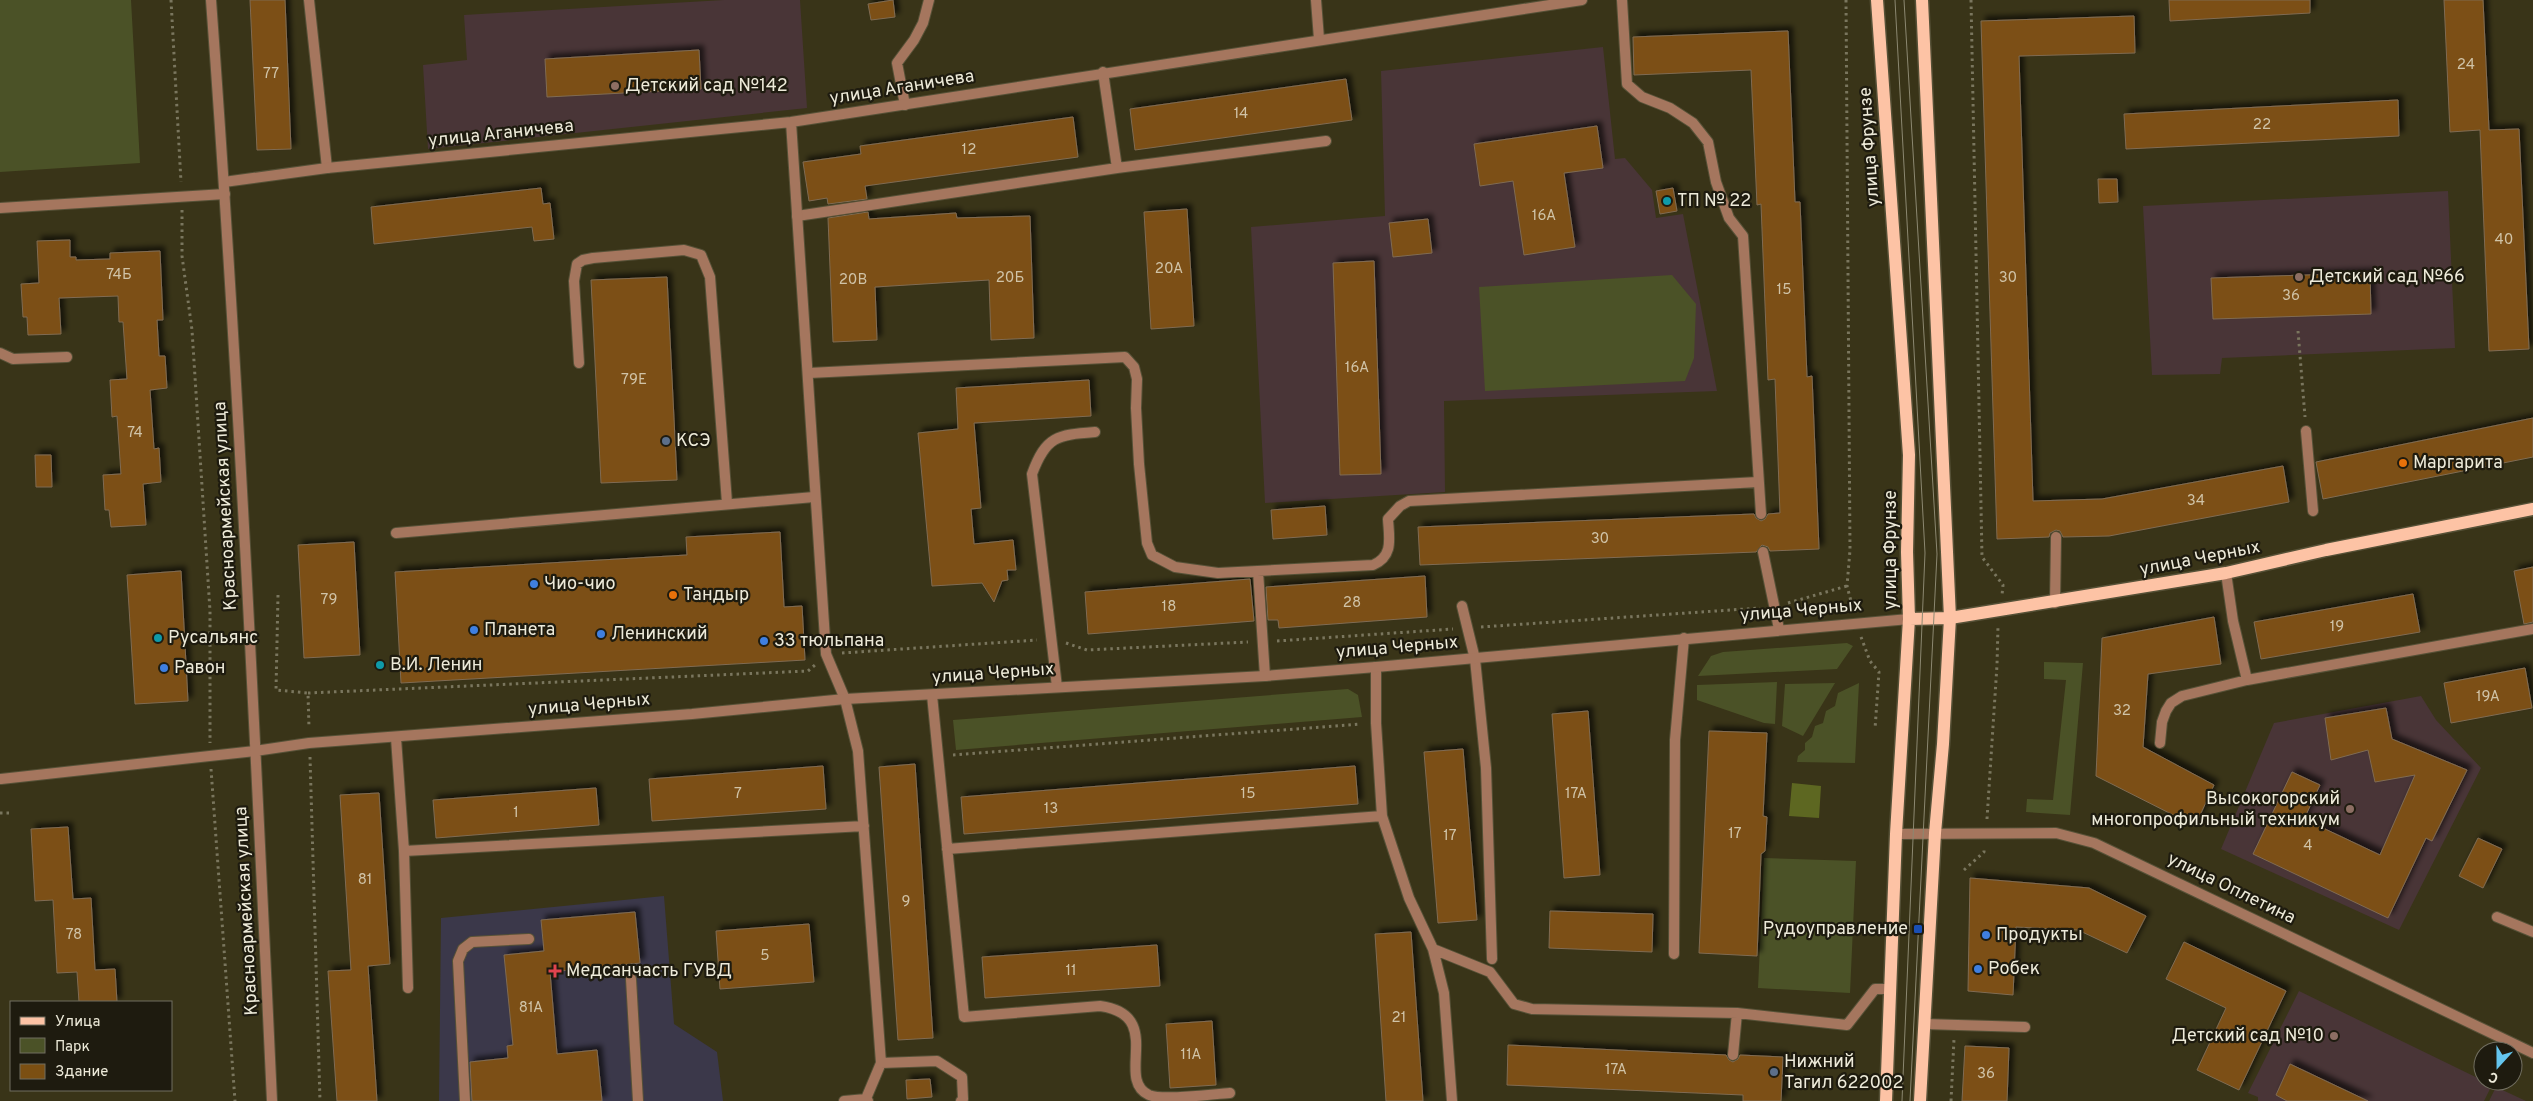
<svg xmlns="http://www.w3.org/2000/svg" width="2533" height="1101" font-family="Overpass,sans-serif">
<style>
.education{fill:#493537}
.medical{fill:#3b384a}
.green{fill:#4b5227}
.forest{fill:#5d6721}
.building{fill:#7b4f12;stroke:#806b53;filter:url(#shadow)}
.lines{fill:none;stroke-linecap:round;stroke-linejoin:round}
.service-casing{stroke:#565137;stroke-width:12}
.minor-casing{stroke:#565137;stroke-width:12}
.tertiary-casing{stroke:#565137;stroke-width:12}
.primary-casing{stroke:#565137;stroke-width:15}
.path{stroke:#7a765e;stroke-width:3;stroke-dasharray:2.5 4;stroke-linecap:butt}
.service{stroke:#a5765e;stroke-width:10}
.minor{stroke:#a5765e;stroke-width:10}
.tertiary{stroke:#a5765e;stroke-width:10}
.primary{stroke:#fdc3a5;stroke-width:12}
.tram{stroke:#8c8871;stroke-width:1}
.education-dot{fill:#8d6e63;stroke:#1e1b0f;stroke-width:2}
.culture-dot{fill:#0f9aa8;stroke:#1e1b0f;stroke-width:2}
.service-dot{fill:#5c6f8a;stroke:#1e1b0f;stroke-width:2}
.food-dot{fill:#e8710a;stroke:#1e1b0f;stroke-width:2}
.shop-dot{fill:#3f7fe0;stroke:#1e1b0f;stroke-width:2}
.transit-dot{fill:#1a4fb4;stroke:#1e1b0f;stroke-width:2}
.health-dot{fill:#e0444e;stroke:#1e1b0f;stroke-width:2}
.labels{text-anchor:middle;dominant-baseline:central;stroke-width:4.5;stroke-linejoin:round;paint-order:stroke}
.number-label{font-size:15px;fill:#d0c3a7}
.poi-label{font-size:18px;fill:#edead9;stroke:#1e1b0f;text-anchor:start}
.street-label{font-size:18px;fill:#edead9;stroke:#1e1b0f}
</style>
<defs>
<filter id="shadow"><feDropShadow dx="4.5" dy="-4.5" stdDeviation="2.5" flood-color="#0009"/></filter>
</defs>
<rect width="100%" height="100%" fill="#393418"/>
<path class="education" d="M724,0H800L807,108L428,149L423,65L467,60L464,15Z
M1603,47L1615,159L1625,158L1652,190L1656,218L1683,214L1717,391L1444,401L1445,492L1265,503L1251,227L1385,216L1381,71Z
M2448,191L2455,348L2222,358L2220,374L2152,375L2143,206Z
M2421,696L2436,720L2481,768L2399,930L2221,849L2274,723Z
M2299,991L2492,1085L2484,1101H2258V1097L2248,1093Z
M2496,1087L2526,1101H2489Z"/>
<path class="medical" d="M664,896L674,1024L717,1052L723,1101H439L441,918Z"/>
<path class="green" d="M0,0H131L140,163L0,172Z
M1672,275L1696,304L1694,358L1685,381L1485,391L1479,287Z
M1847,643L1853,646L1837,669L1698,676L1711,656L1723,652Z
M2044,662L2083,663L2070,815L2026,812L2027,799L2053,800L2066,680L2044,679Z
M1777,682L1775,724L1764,723L1697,700V685Z
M1835,683L1803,736L1782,726L1785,684Z
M1859,683L1855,763L1797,762L1798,756L1805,750V743L1812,737L1815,726L1823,723L1826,711L1835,706L1838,693Z
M1348,689L1358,695L1362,717L956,750L953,720Z
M1764,858L1856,861L1850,993L1758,988Z"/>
<path class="forest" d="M1792,783L1821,786L1819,818L1789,816Z"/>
<path class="building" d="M250,0H285L291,149L257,150Z
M893,0L895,17L871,20L868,4Z
M2169,0H2310V13L2170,21Z
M2444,0H2483L2489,130L2519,129L2529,349L2489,351L2480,130L2450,132Z
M2134,16L2135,53L2019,56L2033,501L2102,499L2283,466L2289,502L2109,536L2063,537L2060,531L2056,530L2050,533L2049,537L1997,539L1981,21Z
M1788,31L1795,202H1800L1807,377L1812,376L1819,549L1770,551L1768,547L1762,545L1756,552L1420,565L1418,527L1754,514L1756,518L1761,521L1765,519L1768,514L1780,513L1775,379L1768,380L1761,204L1757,205L1751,70L1634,75L1633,37Z
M699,50L701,89L547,97L545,59Z
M1346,79L1352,120L1135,150L1130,109Z
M2398,100L2399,136L2126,149L2124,114Z
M1073,117L1078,157L865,186L867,199L828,204L827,198L809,201L803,162L861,154L860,146Z
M1597,126L1603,168L1564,173L1575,247L1524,255L1513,181L1480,186L1474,144Z
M2098,179H2117L2118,202L2099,203Z
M541,188L543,204L550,203L554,239L534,241L532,227L374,244L371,207Z
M1673,188L1677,211L1660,214L1656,191Z
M1187,209L1194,326L1151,329L1144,212Z
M868,212L869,219L956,213L957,218L1030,216L1034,338L991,340L989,280L875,287L877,340L833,342L828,218Z
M1428,219L1432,253L1393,257L1389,223Z
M70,240V257H76V260L110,259V253L160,251L163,320H157L159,356H165L167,388L150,390L154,449L159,448L161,482L143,484L146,525L111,527L109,510H105L103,475L121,474L117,416L112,417L110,380L127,379L123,322H119L118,296L59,298L61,334L28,335L27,317H23L21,284L39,283L37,241Z
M1374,261L1381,474L1340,475L1333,263Z
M2370,273L2371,314L2213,319L2211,278Z
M667,277L677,480L601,483L591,280Z
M1089,380L1091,416L974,423L981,508L971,509L974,544L1013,540L1016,570H1007L1008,580L1002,581L994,602L982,583L932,586L918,433L958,429L956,388Z
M2533,418V457L2323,499L2316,462Z
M35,455H51L52,487H36Z
M1325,506L1327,535L1273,539L1271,510Z
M780,532L784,607L802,606L805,660L401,683L395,572L687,555L686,537Z
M354,542L360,655L304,658L298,545Z
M2533,567V622L2524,624L2514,571Z
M181,571L188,701L135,704L127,575Z
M1425,576L1427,617L1279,628L1278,620H1268L1266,587Z
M1250,579L1254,621L1088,634L1085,592Z
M2413,594L2420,632L2261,659L2254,622Z
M2214,617L2221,664L2148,674L2143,747L2214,785L2195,826L2096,776L2102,638Z
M2525,668L2532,708L2451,723L2444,683Z
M2386,708L2392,739L2467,770L2432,841L2426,838L2388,918L2253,854L2292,772L2320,785L2304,819L2380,855L2415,775L2375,782L2368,750L2331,760L2325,718Z
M1588,711L1600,875L1564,878L1552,714Z
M1709,731L1767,733L1763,816L1767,817L1765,851L1761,854L1757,956L1699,953Z
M1463,749L1477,920L1438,923L1424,752Z
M915,764L933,1038L898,1040L879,767Z
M823,766L826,809L652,821L649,779Z
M1355,766L1358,804L964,834L961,797Z
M596,788L599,825L436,838L433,800Z
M379,793L390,964L368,966L377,1101H337L328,971L351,970L340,795Z
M68,827L73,899L91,898L95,970L115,969L117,1002H79L77,972L57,973L53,900L35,901L31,829Z
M2478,838L2502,849L2483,888L2459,876Z
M1970,878L2089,888L2146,916L2127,953L2078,930L2016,927L2013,995L1968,991Z
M1550,911L1653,914L1652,952L1549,948Z
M635,912L640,963L550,972L557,1054L597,1050L602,1101H472L470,1062L508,1058L507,1046L513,1045L504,955L544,951L541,920Z
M809,924L814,982L720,989L716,931Z
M1411,932L1423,1101H1386L1375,934Z
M2184,942L2286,991L2239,1090L2197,1070L2226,1008L2166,979Z
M1157,945L1160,986L985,998L982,957Z
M1212,1021L1216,1085L1170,1088L1166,1024Z
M1508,1045L1726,1055L1729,1060L1733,1062L1738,1059L1740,1055L1783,1057L1781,1101H1743V1095L1507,1085Z
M1965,1046L2009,1048L2007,1101H1962Z
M2290,1064L2368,1101H2287L2276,1095Z
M930,1079L932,1097L907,1099L906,1080Z"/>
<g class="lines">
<defs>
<path id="service" d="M309,0L327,168
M1316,0L1319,39
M1622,0L1627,84L1642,97L1670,108L1693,123L1708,142L1716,182L1729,218L1743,236L1761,514
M905,105L897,63L914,40L923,23L929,0
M1117,168L1326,141
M0,208L225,194
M797,216L1117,168L1103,72
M0,353L13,359L67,357
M579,363L574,281L577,264L583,260L593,258L684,250L701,255L710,277L727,503
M809,373L1125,357L1134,367L1137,379L1136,408L1139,464L1147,543L1152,555L1175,567L1218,573L1373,565C1394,556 1389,538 1388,519L1400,506L1409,501L1758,482
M2306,431L2313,511
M396,533L814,497
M1763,552L1779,629
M1258,571L1265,676
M2226,573L2233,621L2247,680
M2055,603L2056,537
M1462,606L1475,659L1486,768L1492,959
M1376,667V723L1382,816L1409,898L1433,949L1444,993L1452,1101
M1057,687L1032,474C1046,436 1057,435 1095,432
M932,695L964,1017L1100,1006C1166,1015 1114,1079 1149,1095C1163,1101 1213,1094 1230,1093
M845,699L858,751L881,1063L865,1101
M396,738L404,851L408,988
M2160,743L2162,722L2166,711L2171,703L2182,696L2247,680L2533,629
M1,779L255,751
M947,849L1382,816
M404,851L864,826
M2497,917L2533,932
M1433,949L1490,972L1514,1004L1532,1009L1737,1013L1847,1025L1875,989H1891
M1674,954L1675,740L1684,638
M631,979L638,1101
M1924,1024L2025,1027
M1733,1055L1737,1013
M881,1063L937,1061L962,1077L963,1099L961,1101
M465,1101L458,961L463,949L472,942L529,939
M844,1101L866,1099L868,1101"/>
<path id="minor" d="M791,122L826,654L845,699
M224,182L327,168L791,122L1582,0
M1896,834L2056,833L2094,843L2533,1053"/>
<path id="tertiary" d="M211,0C238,367 255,734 272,1101
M255,751L309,743L692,714L845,699L1265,676L1376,667L1909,619"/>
<path id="primary" d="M1877,0L1909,455L1907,552L1909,619L1896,834L1886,1101
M1909,619L1950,618L2226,573L2326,550L2533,509
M1920,1101L1935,833L1943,744L1950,618L1922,0"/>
</defs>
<use href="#service" class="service-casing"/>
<use href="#minor" class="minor-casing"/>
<use href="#tertiary" class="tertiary-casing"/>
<use href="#primary" class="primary-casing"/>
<path class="path" d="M171,0L181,182
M1846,0L1850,550L1847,586L1853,609
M1971,0L1982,557L2003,585L2002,595
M182,210V256L192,330L210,611V743
M2298,331L2305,417
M278,595L276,690L308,693L309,728
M1788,603L1847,586
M1481,627L1760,608
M1861,637L1870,661L1879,672L1875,729
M1277,641L1453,629
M1066,643L1087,650L1248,642
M842,653L1037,640
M308,693L808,671L815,665
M953,755L1361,724
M310,757L320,1101
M211,769L235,1101
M0,813H9
M1987,819L1997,665L1998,626
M1964,870L1984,852V847
M1951,1101L1954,1039"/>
<use href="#service" class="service"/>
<use href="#minor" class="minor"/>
<use href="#tertiary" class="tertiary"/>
<use href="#primary" class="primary"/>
<path class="tram" d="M1895,0L1925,553L1902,1101
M1904,0L1937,554L1910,1101"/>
</g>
<g class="education-dot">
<circle cx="615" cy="86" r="5"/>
<circle cx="2299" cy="277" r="5"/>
<circle cx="2350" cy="809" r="5"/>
<circle cx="2334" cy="1036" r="5"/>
</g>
<g class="culture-dot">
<circle cx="1667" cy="201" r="5"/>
<circle cx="158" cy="638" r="5"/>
<circle cx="380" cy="665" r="5"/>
</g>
<g class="service-dot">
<circle cx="666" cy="441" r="5"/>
<circle cx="1774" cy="1072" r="5"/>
</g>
<g class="food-dot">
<circle cx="2403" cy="463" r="5"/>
<circle cx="673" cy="595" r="5"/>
</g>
<g class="shop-dot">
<circle cx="534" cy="584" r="5"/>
<circle cx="474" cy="630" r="5"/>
<circle cx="601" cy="634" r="5"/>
<circle cx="764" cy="641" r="5"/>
<circle cx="164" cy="668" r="5"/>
<circle cx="1986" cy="935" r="5"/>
<circle cx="1978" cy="969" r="5"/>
</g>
<rect class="transit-dot" x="1913" y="924" width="10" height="10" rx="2.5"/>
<path class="health-dot" d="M552.5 963.5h5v5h5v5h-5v5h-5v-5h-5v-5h5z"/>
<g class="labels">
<g class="number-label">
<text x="2466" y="65">24</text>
<text x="271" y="74">77</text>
<text x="1241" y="114">14</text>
<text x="2262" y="125">22</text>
<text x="969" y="150">12</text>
<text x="1544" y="216">16А</text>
<text x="2504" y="240">40</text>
<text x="1169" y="269">20А</text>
<text x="119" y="275">74Б</text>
<text x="1010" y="278">20Б</text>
<text x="2008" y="278">30</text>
<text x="853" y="280">20В</text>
<text x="1784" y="290">15</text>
<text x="2291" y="296">36</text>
<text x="1357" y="368">16А</text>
<text x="634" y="380">79Е</text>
<text x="135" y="433">74</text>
<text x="2196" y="501">34</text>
<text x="1600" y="539">30</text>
<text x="329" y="600">79</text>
<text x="1352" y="603">28</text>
<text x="1169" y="607">18</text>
<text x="2337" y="627">19</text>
<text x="2488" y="697">19А</text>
<text x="2122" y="711">32</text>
<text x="738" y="794">7</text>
<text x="1248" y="794">15</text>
<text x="1576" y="794">17А</text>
<text x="1051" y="809">13</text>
<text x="516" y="813">1</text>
<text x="1735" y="834">17</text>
<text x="1450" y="836">17</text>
<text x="2308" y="846">4</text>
<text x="365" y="880">81</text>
<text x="906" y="902">9</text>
<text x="74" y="935">78</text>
<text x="765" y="956">5</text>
<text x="1071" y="971">11</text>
<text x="531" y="1008">81А</text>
<text x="1399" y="1018">21</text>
<text x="1191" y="1055">11А</text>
<text x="1616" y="1070">17А</text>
<text x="1986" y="1074">36</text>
</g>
<g class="poi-label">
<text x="625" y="86">Детский сад №142</text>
<text x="1677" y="201">ТП № 22</text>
<text x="2309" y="277">Детский сад №66</text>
<text x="676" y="441">КСЭ</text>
<text x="2413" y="463">Маргарита</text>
<text x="544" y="584">Чио-чио</text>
<text x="683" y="595">Тандыр</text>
<text x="484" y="630">Планета</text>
<text x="611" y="634">Ленинский</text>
<text x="168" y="638">Русальянс</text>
<text x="774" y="641">33 тюльпана</text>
<text x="390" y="665">В.И. Ленин</text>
<text x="174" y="668">Равон</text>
<text x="2340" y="799" text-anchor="end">Высокогорский<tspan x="2340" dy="21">многопрофильный техникум</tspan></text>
<text x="1908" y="929" text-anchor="end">Рудоуправление</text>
<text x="1996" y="935">Продукты</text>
<text x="1988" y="969">Робек</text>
<text x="566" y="971">Медсанчасть ГУВД</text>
<text x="2324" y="1036" text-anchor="end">Детский сад №10</text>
<text x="1784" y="1062">Нижний<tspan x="1784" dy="21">Тагил 622002</tspan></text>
</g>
<g class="street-label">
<text transform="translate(902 88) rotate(-9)">улица Аганичева</text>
<text transform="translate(501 134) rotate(-6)">улица Аганичева</text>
<text transform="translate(1870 147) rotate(-94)">улица Фрунзе</text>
<text transform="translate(226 506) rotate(-93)">Красноармейская улица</text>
<text transform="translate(1891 550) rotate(-90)">улица Фрунзе</text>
<text transform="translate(2200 559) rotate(-11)">улица Черных</text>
<text transform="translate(1801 611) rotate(-5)">улица Черных</text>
<text transform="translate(1397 648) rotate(-5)">улица Черных</text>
<text transform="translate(993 674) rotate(-4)">улица Черных</text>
<text transform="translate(589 705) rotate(-5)">улица Черных</text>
<text transform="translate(2231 889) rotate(26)">улица Оплетина</text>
<text transform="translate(247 911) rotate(-93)">Красноармейская улица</text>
</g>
</g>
<rect x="10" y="1001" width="162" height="90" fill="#1e1b0f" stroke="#716e60"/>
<rect x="20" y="1017" width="25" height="8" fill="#fdc3a5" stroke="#716e60"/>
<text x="55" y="1026" font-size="15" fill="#edead9">Улица</text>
<rect x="20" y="1038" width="25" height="15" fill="#4b5227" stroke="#716e60"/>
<text x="55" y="1051" font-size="15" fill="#edead9">Парк</text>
<rect x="20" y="1064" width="25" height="15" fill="#7b4f12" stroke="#716e60"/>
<text x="55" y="1076" font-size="15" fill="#edead9">Здание</text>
<g transform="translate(2498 1066) rotate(201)"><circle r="24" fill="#1e1b0f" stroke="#716e60"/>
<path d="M0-4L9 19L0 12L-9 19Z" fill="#64c5ee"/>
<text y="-8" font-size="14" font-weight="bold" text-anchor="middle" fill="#edead9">С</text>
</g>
</svg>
